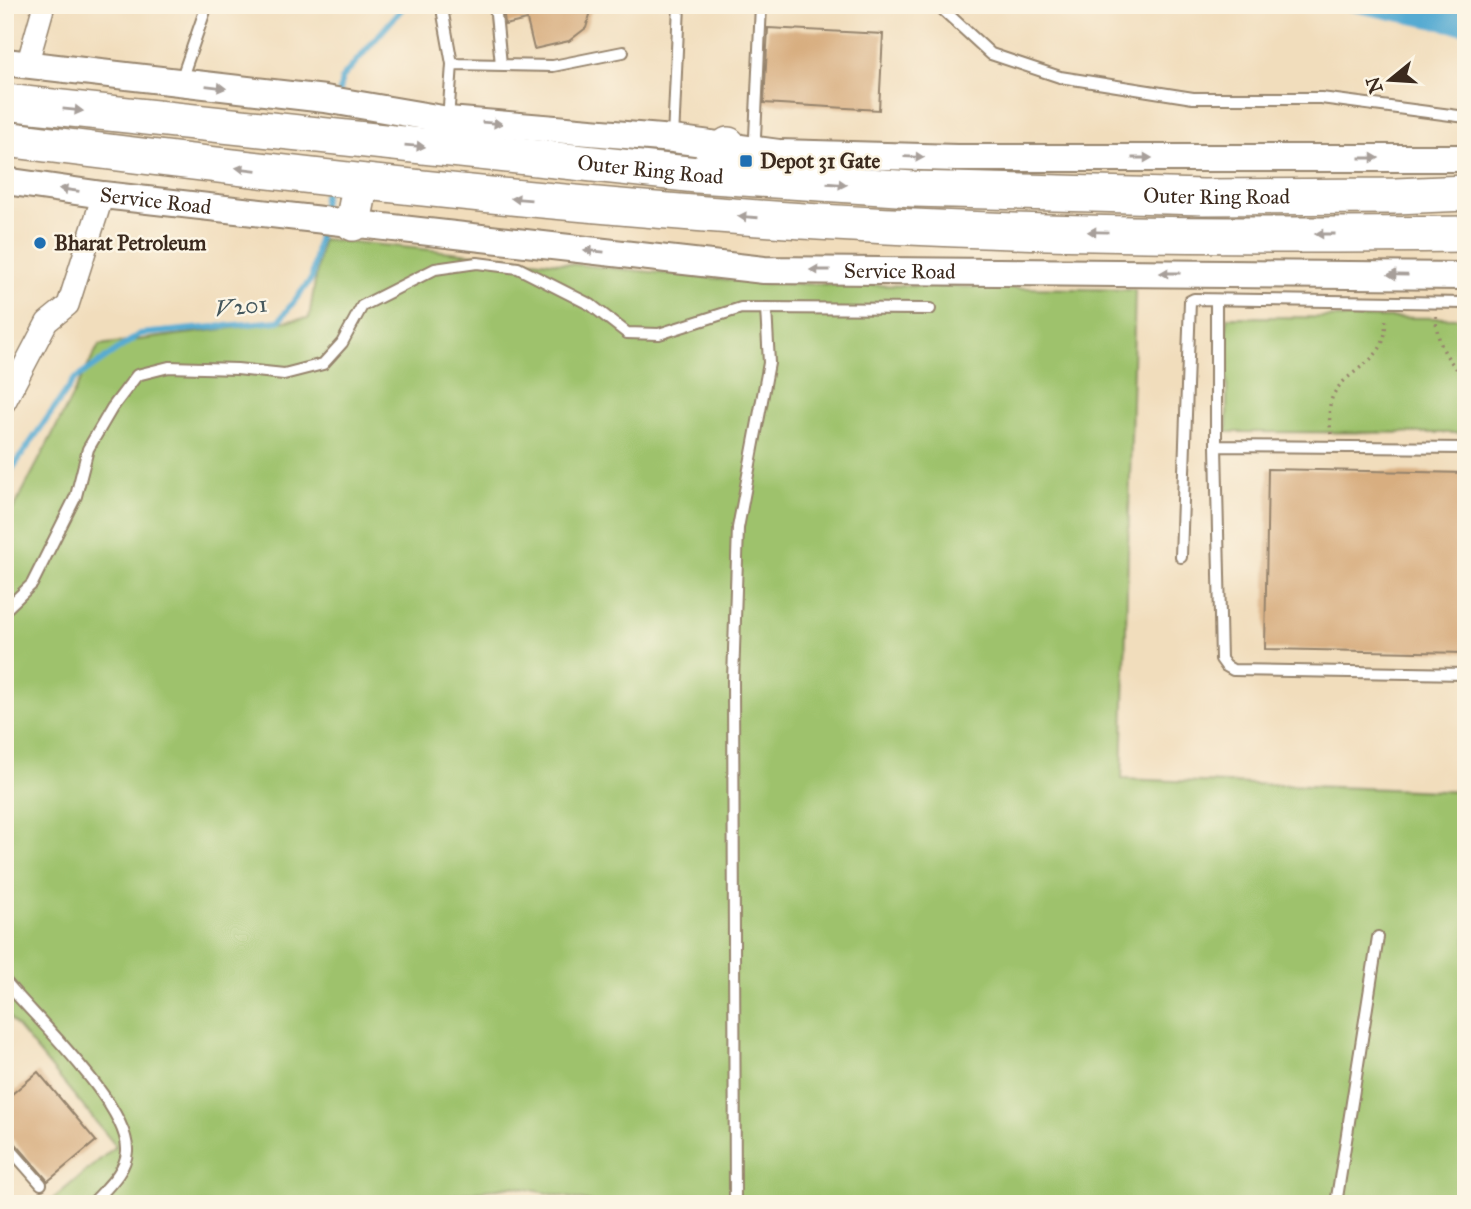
<svg xmlns="http://www.w3.org/2000/svg" width="1471" height="1209" font-family="'IM FELL Great Primer',serif">
<style>
.green{fill:#9ec26c;stroke:#6c7645;stroke-width:2}
.water{fill:#56abd2;stroke:#486a78;stroke-width:2}
.lines{fill:none;stroke-linecap:round;stroke-linejoin:round}
.stream{stroke:#56abd2;stroke-width:6}
.building{fill:#d8ae80}
.service-casing{stroke:#96846d;stroke-width:14}
.minor-casing{stroke:#96846d;stroke-width:24}
.tertiary-casing{stroke:#96846d;stroke-width:30}
.trunk-casing{stroke:#96846d;stroke-width:38}
.path{stroke:#96846d;stroke-width:3.5;stroke-dasharray:2 5;stroke-linecap:butt}
.service{stroke:#fff;stroke-width:10}
.minor{stroke:#fff;stroke-width:21}
.tertiary{stroke:#fff;stroke-width:26}
.trunk{stroke:#fff;stroke-width:35}
.oneway{fill:#a79f9a}
.poi-dot{fill:#1f6fb2;stroke:#fcf5e5;stroke-width:2.5}
.labels{text-anchor:middle;dominant-baseline:central;stroke-width:5;stroke-linejoin:round;paint-order:stroke}
.poi-label{font-size:21px;font-weight:bold;fill:#3b2a1e;stroke:#fcf5e5;text-anchor:start}
.street-label{font-size:21px;fill:#3b2a1e;stroke:#fcf5e5}
.water-label{font-size:23px;font-style:italic;fill:#44575d;stroke:#fcf5e5}
</style>
<rect width="100%" height="100%" fill="#fcf5e5"/>
<filter id="ink" filterUnits="userSpaceOnUse"><feTurbulence type="fractalNoise" baseFrequency=".0143" numOctaves="2"/><feDisplacementMap in="SourceGraphic" scale="14" xChannelSelector="R" yChannelSelector="G"/><feConvolveMatrix kernelMatrix="1 2 1 2 8 2 1 2 1" color-interpolation-filters="sRGB"/></filter>
<filter id="wash" filterUnits="userSpaceOnUse"><feTurbulence type="fractalNoise" baseFrequency=".00686" numOctaves="4" result="noise"/><feDisplacementMap in="SourceGraphic" scale="28" xChannelSelector="R" yChannelSelector="G"/><feGaussianBlur stdDeviation="1.57" result="paint"/><feColorMatrix in="noise" values="0 0 0 0 0 0 0 0 0 0 0 0 0 0 0 0 0 1.4 0 .05"/><feComposite in="paint" operator="in"/></filter>
<g filter="url(#wash)">
<rect width="100%" height="100%" fill="#f1ddbc"/>
<path class="green" d="M322,239L760,283L1135,290L1122,779L1466,792V1204H600L512,1186L428,1199L421,1204H47L116,1146L5,1012V514L14,508L99,345L309,318Z
M1227,317L1466,318V433L1227,432Z"/>
<path class="water" d="M1333,5H1466V32Z"/>
<g class="lines">
<path class="stream" d="M1333,5L1466,32
M339,96L342,78L405,5
M322,213L325,190
M5,479L74,380L140,334L279,321L312,278L320,228"/>
</g>
<g id="blocks">
<path class="building" d="M503,5H593L586,28L569,41L534,49L527,20L505,25Z
M768,28L883,34L879,110L764,103Z
M1268,469L1466,473V653L1265,649Z
M38,1072L96,1141L48,1181L11,1138L5,1135V1100Z"/>
</g>
</g>
<g filter="url(#ink)">
<use href="#blocks" fill-opacity="0" stroke="#96846d" stroke-width="2"/>
<g class="lines">
<defs>
<path id="service" d="M445,5L443,14L452,64L448,120
M495,5L501,64
M938,5L991,54L1060,77L1193,98H1321L1466,117
M452,64L553,66L623,52
M180,83L207,5
M673,139L679,5
M758,149L755,137L761,5
M1216,300V446L1221,659L1226,666L1233,670L1466,674
M1216,446L1466,448
M1181,557L1190,301L1194,299L1466,303
M5,610L32,584L76,496L88,449L112,408L137,375L169,367L237,369L284,374L323,364L342,343L362,306L435,269L477,263L518,268L591,305L627,333L659,334L741,308L930,309
M5,981C35,1018 129,1105 127,1151C126,1172 105,1189 92,1204
M5,1143L41,1184
M735,1204L733,680L738,528L769,363L766,308
M1336,1204L1378,937"/>
<path id="minor" d="M27,65L44,5
M5,402L47,322L68,305L103,195"/>
<g id="tertiary">
<path d="M5,62L325,99L448,120L673,139L779,153L957,158H1466"/>
<path id="s1" d="M5,181L103,195L764,270L1466,276"/>
</g>
<g id="trunk">
<path id="s2" d="M5,102L697,175L913,189L1203,197L1396,196L1466,193"/>
<path d="M5,139C251,170 497,199 745,217C984,235 1226,237 1466,234"/>
<path d="M703,175L728,145"/>
<path d="M353,223L361,182"/>
</g>
</defs>
<use href="#service" class="service-casing"/>
<use href="#minor" class="minor-casing"/>
<use href="#tertiary" class="tertiary-casing"/>
<use href="#trunk" class="trunk-casing"/>
<path class="path" d="M1436,316C1436,341 1446,361 1466,377
M1331,434C1330,424 1328,411 1331,401C1339,373 1377,366 1384,338C1386,331 1385,323 1386,316"/>
<use href="#service" class="service"/>
<use href="#minor" class="minor"/>
<use href="#tertiary" class="tertiary"/>
<use href="#trunk" class="trunk"/>
</g>
<defs><path id="oneway-solid" d="M-6-.8H1V-3.2L6.5 0L1 3.2V.8H-6Z" transform="scale(1.75)"/></defs>
<g class="oneway">
<use href="#oneway-solid" transform="translate(216 87) rotate(7)"/>
<use href="#oneway-solid" transform="translate(73 110) rotate(6)"/>
<use href="#oneway-solid" transform="translate(492 123) rotate(5)"/>
<use href="#oneway-solid" transform="translate(415 146) rotate(5)"/>
<use href="#oneway-solid" transform="translate(914 157) rotate(2)"/>
<use href="#oneway-solid" transform="translate(1142 158)"/>
<use href="#oneway-solid" transform="translate(1369 158)"/>
<use href="#oneway-solid" transform="translate(246 169) rotate(-173)"/>
<use href="#oneway-solid" transform="translate(837 184) rotate(4)"/>
<use href="#oneway-solid" transform="translate(69 190) rotate(-172)"/>
<use href="#oneway-solid" transform="translate(521 199) rotate(-175)"/>
<use href="#oneway-solid" transform="translate(748 217) rotate(-176)"/>
<use href="#oneway-solid" transform="translate(1098 232) rotate(-179)"/>
<use href="#oneway-solid" transform="translate(1325 234) rotate(-180)"/>
<use href="#oneway-solid" transform="translate(594 251) rotate(-174)"/>
<use href="#oneway-solid" transform="translate(820 270) rotate(-180)"/>
<use href="#oneway-solid" transform="translate(1170 273) rotate(-180)"/>
<use href="#oneway-solid" transform="translate(1398 275) rotate(-179)"/>
</g>
</g>
<g class="poi-dot">
<rect x="739" y="154" width="14" height="14" rx="3.5"/>
<circle cx="40" cy="243" r="7"/>
</g>
<g class="labels">
<g class="poi-label">
<text x="760" y="161">Depot 31 Gate</text>
<text x="54" y="243">Bharat Petroleum</text>
</g>
<g class="street-label">
<text stroke="none"><textPath href="#s2" startOffset="649">Outer Ring Road</textPath></text>
<text stroke="none"><textPath href="#s2" startOffset="1216">Outer Ring Road</textPath></text>
<text stroke="none"><textPath href="#s1" startOffset="152">Service Road</textPath></text>
<text stroke="none"><textPath href="#s1" startOffset="900">Service Road</textPath></text>
</g>
<g class="water-label">
<text transform="translate(241 306) rotate(-6)">V201</text>
</g>
</g>
<rect width="1471" height="1209" fill="none" stroke="#fcf5e5" stroke-width="28"/>
<g transform="translate(1390 80) rotate(252)" stroke="#fcf5e5" stroke-width="5" paint-order="stroke">
<path d="M0-5L12 26L0 18L-12 26Z" fill="#3b2a1e"/>
<text y="-10" font-size="19" font-weight="bold" text-anchor="middle" fill="#3b2a1e">N</text>
</g>
</svg>
